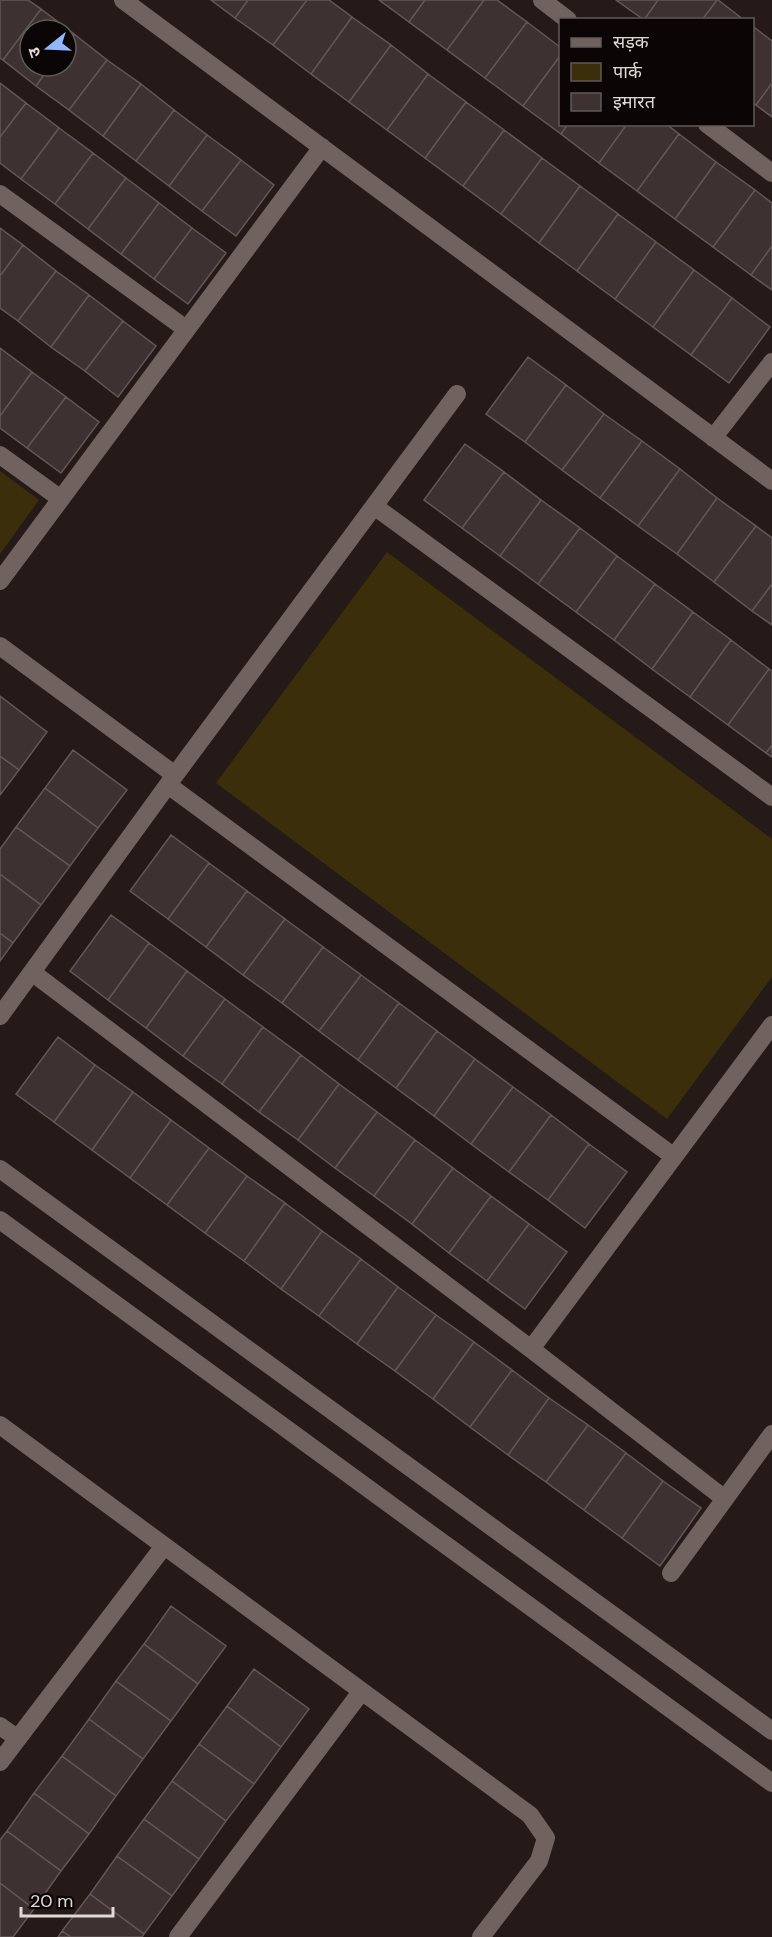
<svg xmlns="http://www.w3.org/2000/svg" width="772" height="1937" font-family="'DM Sans','Noto Sans Devanagari',sans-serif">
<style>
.green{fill:#3a2f0a}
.building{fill:#3d3132;stroke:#645758;stroke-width:1.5}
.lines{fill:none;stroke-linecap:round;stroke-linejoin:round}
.street{stroke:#70635f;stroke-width:18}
.secondary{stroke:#70635f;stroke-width:18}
</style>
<rect width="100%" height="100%" fill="#251a17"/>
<path class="green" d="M0,471L39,500L0,554Z
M387,552L772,839V977L667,1119L216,783Z"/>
<path class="building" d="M0,0H28L41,9L3,60L0,58Z
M211,0H248L235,18Z
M248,0H307L273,45L235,18Z
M307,0H329L352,17L311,74L273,45Z
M379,0H425L409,22Z
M425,0H484L447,50L409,22Z
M484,0H497L527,22L485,78L447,50Z
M616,0H658L644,20Z
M658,0H717L702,20H644Z
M717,0H718L744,20H702Z
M41,9L74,34L66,45V30H30V66H50L36,86L3,60Z
M352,17L391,45L349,102L311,74Z
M527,22L560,47V56L523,106L485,78Z
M755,28L772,41V83L756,105L752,102V30Z
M74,34L107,60L69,110L36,86L50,66H66V45Z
M391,45L428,74L387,130L349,102Z
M560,56V124H568L561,134L523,106Z
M107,60L141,84L103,136L69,110Z
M428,74L466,102L425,158L387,130Z
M0,83L26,103L0,137Z
M772,83V117L756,105Z
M141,84L174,110L136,161L103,136Z
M466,102L504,130L463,186L425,158Z
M26,103L59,128L21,179L0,163V137Z
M174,110L207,135L169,186L136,161Z
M568,124H627L599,163L561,134Z
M627,124H666L679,134L637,191L599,163Z
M59,128L93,153L55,204L21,179Z
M504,130L542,158L501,214L463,186Z
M679,134L716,162L675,219L637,191Z
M207,135L241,160L202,211L169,186Z
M93,153L126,178L88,229L55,204Z
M542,158L580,186L539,243L501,214Z
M241,160L274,185L236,236L202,211Z
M716,162L755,190L713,247L675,219Z
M126,178L159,203L121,254L88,229Z
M580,186L618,214L577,271L539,243Z
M755,190L772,203V246L751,275L713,247Z
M159,203L192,228L154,279L121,254Z
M618,214L656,242L615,299L577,271Z
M0,228L23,245L0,276Z
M192,228L226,253L188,304L154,279Z
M656,242L694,270L653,327L615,299Z
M23,245L56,271L18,321L0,308V276Z
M772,246V290L751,275Z
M694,270L732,298L691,355L653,327Z
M56,271L89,295L51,347L18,321Z
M89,295L123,321L85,371L51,347Z
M732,298L770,327L729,383L691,355Z
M123,321L156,346L118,397L85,371Z
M0,348L32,372L0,416Z
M528,357L566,385L525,442L486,414Z
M32,372L66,397L27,448L0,428V416Z
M566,385L604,414L562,470L525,442Z
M66,397L99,422L61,473L27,448Z
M604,414L642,441L600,498L562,470Z
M642,441L680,469L638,526L600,498Z
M465,444L504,472L462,528L424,500Z
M680,469L717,498L677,554L638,526Z
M504,472L541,500L500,556L462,528Z
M717,498L756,526L714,582L677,554Z
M541,500L580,528L538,584L500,556Z
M756,526L772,538V584L752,611L714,582Z
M580,528L617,556L576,612L538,584Z
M617,556L655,584L614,640L576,612Z
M655,584L693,612L652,669L614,640Z
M772,584V625L752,611Z
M693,612L731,640L690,697L652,669Z
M731,640L769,669L728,725L690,697Z
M769,669L772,671V745L766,753L728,725Z
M0,696L47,732L19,770L0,756Z
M772,745V757L766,753Z
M73,750L127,790L98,828L45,788Z
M0,756L19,770L0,795Z
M45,788L98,828L70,866L16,827Z
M16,827L70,866L41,905L0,874V849Z
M171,835L209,863L168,919L130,891Z
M209,863L247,891L206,947L168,919Z
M0,874L41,905L13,943L0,933Z
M247,891L285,919L243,975L206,947Z
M111,915L149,943L108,1000L70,971Z
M285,919L323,947L282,1003L243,975Z
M0,933L13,943L0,961Z
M149,943L187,971L146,1028L108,1000Z
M323,947L361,975L319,1031L282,1003Z
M187,971L225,999L183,1056L146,1028Z
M361,975L399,1003L358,1060L319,1031Z
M225,999L263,1027L222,1084L183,1056Z
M399,1003L437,1031L396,1088L358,1060Z
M263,1027L301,1055L259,1112L222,1084Z
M437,1031L475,1059L434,1116L396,1088Z
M58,1037L95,1065L54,1122L16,1094Z
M301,1055L339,1084L298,1140L259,1112Z
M475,1059L513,1087L471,1144L434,1116Z
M95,1065L133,1092L92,1150L54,1122Z
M339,1084L377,1112L335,1168L298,1140Z
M513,1087L551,1115L509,1172L471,1144Z
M133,1092L171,1120L130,1178L92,1150Z
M377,1112L415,1140L374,1196L335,1168Z
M551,1115L589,1144L548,1200L509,1172Z
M171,1120L209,1148L167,1205L130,1178Z
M415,1140L453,1168L412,1224L374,1196Z
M589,1144L627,1172L585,1228L548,1200Z
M209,1148L247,1176L205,1233L167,1205Z
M453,1168L491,1196L449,1253L412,1224Z
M247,1176L285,1203L244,1261L205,1233Z
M491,1196L529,1224L487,1281L449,1253Z
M285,1203L322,1231L281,1289L244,1261Z
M529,1224L567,1252L525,1309L487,1281Z
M322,1231L361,1259L319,1316L281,1289Z
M361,1259L398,1287L357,1344L319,1316Z
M398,1287L436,1315L395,1371L357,1344Z
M436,1315L474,1342L433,1399L395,1371Z
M474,1342L512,1370L470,1427L433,1399Z
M512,1370L549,1398L508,1455L470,1427Z
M549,1398L588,1425L546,1482L508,1455Z
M588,1425L626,1453L584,1510L546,1482Z
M626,1453L663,1481L622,1538L584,1510Z
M663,1481L701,1508L660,1566L622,1538Z
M171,1606L226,1646L198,1684L144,1644Z
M144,1644L198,1684L171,1721L116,1681Z
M254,1669L309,1709L281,1747L227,1706Z
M116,1681L171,1721L143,1759L89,1719Z
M227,1706L281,1747L254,1784L199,1744Z
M89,1719L143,1759L116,1796L62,1756Z
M199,1744L254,1784L226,1821L172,1781Z
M62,1756L116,1796L89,1834L34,1793Z
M172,1781L226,1821L199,1859L144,1819Z
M34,1793L89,1834L61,1871L7,1831Z
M144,1819L199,1859L172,1896L117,1856Z
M7,1831L61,1871L34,1909L0,1883V1840Z
M117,1856L172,1896L144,1934L90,1894Z
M0,1883L34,1909L13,1937H0Z
M90,1894L144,1934L142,1937H71L62,1931Z
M62,1931L71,1937H58Z"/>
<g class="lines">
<path class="street" d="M123,0L772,481
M542,0L568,20
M707,124L772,173
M0,194L186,329
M713,438L772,362
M0,455L61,499
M374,506L772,797
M0,581L322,147
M0,646L175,775
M168,785L673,1156
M33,973L531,1349L725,1499
M0,1016L175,775L457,394
M531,1349L772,1025
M0,1425L530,1815L546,1838L539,1861L481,1937
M671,1573L772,1434
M0,1726L17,1738
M0,1762L164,1546
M178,1937L361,1692"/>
<path class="secondary" d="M0,1169L772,1731
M0,1220L772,1783"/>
</g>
<rect x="559" y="18" width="195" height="108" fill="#0b0605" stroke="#605a59" stroke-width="1.5"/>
<rect x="571" y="38" width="30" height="9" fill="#70635f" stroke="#605a59" stroke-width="1.5"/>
<text x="613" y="48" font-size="18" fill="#e0d9d6">सड़क</text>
<rect x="571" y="63" width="30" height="18" fill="#3a2f0a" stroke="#605a59" stroke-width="1.5"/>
<text x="613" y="78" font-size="18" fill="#e0d9d6">पार्क</text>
<rect x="571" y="93" width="30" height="18" fill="#3d3132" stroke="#605a59" stroke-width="1.5"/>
<text x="613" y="108" font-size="18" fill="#e0d9d6">इमारत</text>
<g transform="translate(48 48) rotate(252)"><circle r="28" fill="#0b0605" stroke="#605a59" stroke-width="1.5"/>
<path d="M0-4.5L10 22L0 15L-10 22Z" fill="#92b7fd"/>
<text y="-9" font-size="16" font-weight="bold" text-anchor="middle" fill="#e0d9d6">उ</text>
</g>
<path d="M21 1907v9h92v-9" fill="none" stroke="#e0d9d6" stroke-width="3"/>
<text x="30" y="1907" font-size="18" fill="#e0d9d6" stroke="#0b0605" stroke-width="4.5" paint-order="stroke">20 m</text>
</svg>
